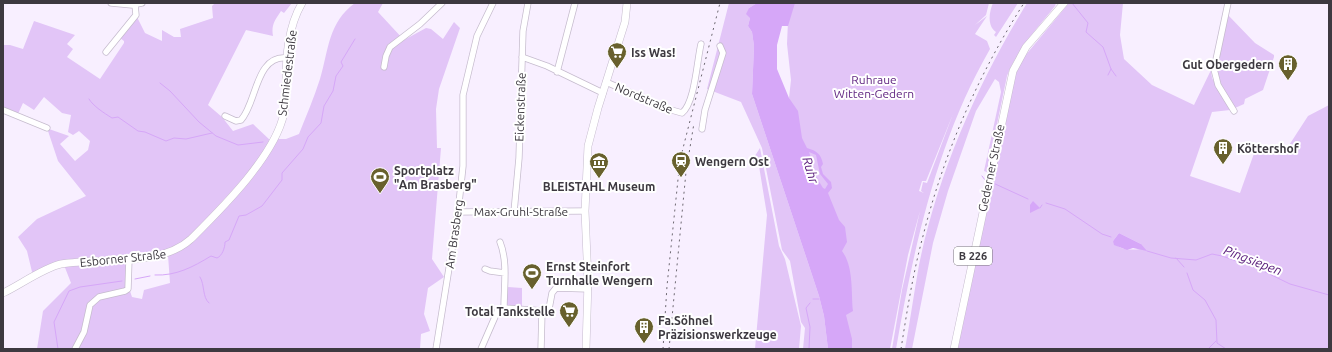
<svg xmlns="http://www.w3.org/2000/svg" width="1332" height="352" font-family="Ubuntu,sans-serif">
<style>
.green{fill:#e2c5f7;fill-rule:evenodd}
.water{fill:#d6a7f8;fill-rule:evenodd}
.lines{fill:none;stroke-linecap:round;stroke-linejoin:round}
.stream{stroke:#d6a7f8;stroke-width:1}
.minor-casing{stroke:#c6bcce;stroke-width:7}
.major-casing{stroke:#c6bcce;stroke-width:8}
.minor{stroke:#fff;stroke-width:5.5}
.major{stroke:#fff;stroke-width:7}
.rail{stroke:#6d6871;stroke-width:1;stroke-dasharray:2 4;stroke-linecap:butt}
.labels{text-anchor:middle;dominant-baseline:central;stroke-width:4;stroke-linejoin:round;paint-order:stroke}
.shield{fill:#fff;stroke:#777479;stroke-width:1}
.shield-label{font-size:11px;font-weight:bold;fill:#3d3940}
.poi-label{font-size:12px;font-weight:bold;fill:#3d3940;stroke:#fff;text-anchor:start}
.street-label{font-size:12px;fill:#3d3940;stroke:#fff}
.park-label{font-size:12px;fill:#612682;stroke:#fff}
.water-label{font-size:13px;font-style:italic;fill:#5c207d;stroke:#fff}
</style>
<rect width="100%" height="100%" fill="#f8efff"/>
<path class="green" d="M215,3H292L284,13L281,11C275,20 271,25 273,36L246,30L208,105L222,117L233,131L253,124L271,141L261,159L186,241L157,255L63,262L33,276L27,251L18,237L37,219L86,196L58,161L48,131L49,129L69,136L60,144L75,161L88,150L90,141L79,131L73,135L68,132L71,115L62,113L44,97L34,110L23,103L17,116L3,108V45H10L23,49L34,21L75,35L67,44L73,49L67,57L100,79L124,43V41L120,38L137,17L145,33L162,41V30L174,37H181L180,29L213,18L212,6Z
M355,3H383L378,12L404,40L426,28L431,29L443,39L454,22L460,28L439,89L436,109L437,148H441L432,259L444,277L428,288L424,314L430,331L421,334L420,349H37L43,311L71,283L64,265L128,260V280L124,290L130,291L132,297L142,299L144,290L170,283L168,255L199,233L276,139H286L299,134C306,116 314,98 320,79C329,49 328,23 355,3Z
M729,3H757L749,8L750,18L748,26L752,32L754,46L752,94L819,296L824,316L828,349H803L805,328L801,322L790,261L782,250L762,148L741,102L707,89Z
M793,3H989L986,15L975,25L987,16L975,34L987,41L990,49C937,141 914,246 896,349H892L902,290L920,211L908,255L890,349H847L802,147L789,98L791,80L787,44L788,21ZM953,114L927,183L923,182L921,191L924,193L919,191L922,181H926Z
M993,3H1018L996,37L994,35L996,32C987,26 989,12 993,3Z
M1027,3H1056L1055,6C1037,29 1017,49 1007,76L987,172L984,171L1001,92L999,82L995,79L976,111L948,191L933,243L912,349H905C910,321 914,293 919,265C938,172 978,83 1027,3Z
M1069,3H1123L1120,35L1124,59L1152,85L1194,105L1211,70L1212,78L1230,110L1212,112L1190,176L1240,193L1257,145L1284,153L1308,116L1329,105V349H957L1015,74L1024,57ZM1119,233L1141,244V249C1130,250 1120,251 1113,241Z
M1228,15L1255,43L1274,55V57L1263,90L1245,99L1244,104L1235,108L1220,83L1217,68Z
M760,148L779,246L785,259L801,326L799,349H755L767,215L759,166L751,162Z
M507,287L522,288V308L507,307Z"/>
<path class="water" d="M757,3H795L788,26H782L777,45V69L789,98L798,111L802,138L807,148C817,151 821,154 823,164L821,167L823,174L831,182L832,188L828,193L839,220L845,227L847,242L842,251C854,267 851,293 853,311L846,315L852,339V349H828L824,316L819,296L752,94L754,46L752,32L748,26L750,18L746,14L749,8ZM809,152L816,155L820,174L828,184L825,189L823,188L818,180Z
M1033,201L1040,208L1030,213V205Z
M1119,233L1141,244L1147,251L1133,248L1127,250L1114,245L1113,241Z"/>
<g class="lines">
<path class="stream" d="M1072,3L1088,23L1086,32L1103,47L1111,69L1116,76
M1108,75L1111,69
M160,83L170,91L199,122L216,136L238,145L263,142
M89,99C93,106 104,113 112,118L118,117L138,131L145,132L166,141L174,138L186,139L212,133
M982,176L985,180
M993,183L1028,199
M1046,203L1065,209L1102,234L1111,237
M1040,208L1042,205
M1147,251L1171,258L1196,260L1212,254L1222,256L1257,268L1290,284L1329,295
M1176,258L1184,267
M1187,273L1193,290L1205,300L1216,320L1217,343L1226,349
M155,275C176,276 193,267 211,256L217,258C222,256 225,248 225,242L229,240L239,216L246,215L262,206L282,180V173L303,149L308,137L321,123L324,106L333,91L336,76L343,66L341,62L355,39
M200,277C205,285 202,297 209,303
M135,279L150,276
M813,299H819
M58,349L54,322L69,291L80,287L122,281
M809,349L810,327L806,308L810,303
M1208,349L1216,341"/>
<defs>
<path id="minor" d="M111,3L132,5L142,3
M1228,3L1214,69L1218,85L1234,111
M106,52L136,15L135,5
M522,57L547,66L603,93
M384,67L386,56L390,47L420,24L442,3
M557,72L575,3
M606,82L668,109L682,113C695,103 697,60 701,44
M3,110L47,128
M225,116L236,121L241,120C257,103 255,55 287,58
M702,129L705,110L723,53L720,46
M458,212L585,211
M514,212L519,158L523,31L528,3
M500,242C508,262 504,286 504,308
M485,269L490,271L505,273
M75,349L84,332L90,305L99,297L125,291L128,289L129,259
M436,349L458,212L463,166V95L477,36L493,3
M481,349L498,310L504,308L545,311L549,309L552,293L556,288L588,289
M541,349L542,311"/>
<path id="major" d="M3,293C18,286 45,267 61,264C101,257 159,268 191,239C222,208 275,156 284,113C286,103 285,93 286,83C286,56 288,27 302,3
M586,349L588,281L585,211L588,146L598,108L625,22L627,3
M954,349L1013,71L1026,47L1064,3"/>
</defs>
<use href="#minor" class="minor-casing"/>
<use href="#major" class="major-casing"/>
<use href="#minor" class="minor"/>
<use href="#major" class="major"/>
<path class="rail" d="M663,349L667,286L680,160L720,3
M669,349L686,172L694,123
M901,349C907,311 913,273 923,236C944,153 978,75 1024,3"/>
</g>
<defs>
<symbol id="supermarket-pin" viewBox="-11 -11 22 30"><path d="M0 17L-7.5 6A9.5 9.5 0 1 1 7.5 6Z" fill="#68602d" stroke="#fff"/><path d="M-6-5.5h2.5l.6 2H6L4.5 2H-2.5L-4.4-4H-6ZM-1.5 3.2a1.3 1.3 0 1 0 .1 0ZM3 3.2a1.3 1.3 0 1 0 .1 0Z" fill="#fff"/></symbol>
<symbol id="building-pin" viewBox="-11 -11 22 30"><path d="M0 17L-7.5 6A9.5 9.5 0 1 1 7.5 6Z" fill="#68602d" stroke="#fff"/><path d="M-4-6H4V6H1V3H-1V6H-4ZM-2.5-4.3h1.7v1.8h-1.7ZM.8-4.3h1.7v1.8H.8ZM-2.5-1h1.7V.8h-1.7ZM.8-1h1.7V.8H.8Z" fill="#fff"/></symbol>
<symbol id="station-pin" viewBox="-11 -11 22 30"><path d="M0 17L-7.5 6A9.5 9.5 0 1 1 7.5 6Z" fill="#68602d" stroke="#fff"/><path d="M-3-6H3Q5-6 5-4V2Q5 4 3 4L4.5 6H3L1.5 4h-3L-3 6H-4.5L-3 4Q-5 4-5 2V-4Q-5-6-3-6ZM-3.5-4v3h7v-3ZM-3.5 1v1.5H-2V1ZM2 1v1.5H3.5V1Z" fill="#fff"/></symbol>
<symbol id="museum-pin" viewBox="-11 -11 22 30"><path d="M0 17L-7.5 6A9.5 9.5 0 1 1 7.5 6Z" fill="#68602d" stroke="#fff"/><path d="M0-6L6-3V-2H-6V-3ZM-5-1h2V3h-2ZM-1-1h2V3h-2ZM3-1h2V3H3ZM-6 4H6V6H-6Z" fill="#fff"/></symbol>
<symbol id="stadium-pin" viewBox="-11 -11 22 30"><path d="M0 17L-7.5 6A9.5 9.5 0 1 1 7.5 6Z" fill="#68602d" stroke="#fff"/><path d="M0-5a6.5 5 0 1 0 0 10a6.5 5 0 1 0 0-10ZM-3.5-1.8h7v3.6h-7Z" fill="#fff"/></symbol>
</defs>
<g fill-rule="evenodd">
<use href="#supermarket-pin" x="606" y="41" width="22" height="30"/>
<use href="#building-pin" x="1277" y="53" width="22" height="30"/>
<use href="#building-pin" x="1212" y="137" width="22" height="30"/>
<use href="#station-pin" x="670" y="150" width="22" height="30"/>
<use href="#museum-pin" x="588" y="151" width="22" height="30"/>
<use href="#stadium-pin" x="369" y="166" width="22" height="30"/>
<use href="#stadium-pin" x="521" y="262" width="22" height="30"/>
<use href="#supermarket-pin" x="558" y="300" width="22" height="30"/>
<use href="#building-pin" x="633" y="316" width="22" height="30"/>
</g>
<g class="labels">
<rect class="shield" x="954" y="247" width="38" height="18" rx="3"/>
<g class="shield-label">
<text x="973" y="256">B 226</text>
</g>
<g class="poi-label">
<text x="631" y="52">Iss Was!</text>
<text x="1274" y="64" text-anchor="end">Gut Obergedern</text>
<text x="1237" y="148">Köttershof</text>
<text x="695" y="161">Wengern Ost</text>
<text x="394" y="170">Sportplatz<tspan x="394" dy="14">"Am Brasberg"</tspan></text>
<text x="599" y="186" text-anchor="middle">BLEISTAHL Museum</text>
<text x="546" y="266">Ernst Steinfort<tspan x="546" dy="14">Turnhalle Wengern</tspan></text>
<text x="555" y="311" text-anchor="end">Total Tankstelle</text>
<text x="658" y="320">Fa.Söhnel<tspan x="658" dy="14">Präzisionswerkzeuge</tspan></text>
</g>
<g class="street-label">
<text transform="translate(287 73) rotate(-83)">Schmiedestraße</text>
<text transform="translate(644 98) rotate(23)">Nordstraße</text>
<text transform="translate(520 107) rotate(-88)">Eickenstraße</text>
<text transform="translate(991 168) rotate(-78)">Gederner Straße</text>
<text x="521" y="211">Max-Gruhl-Straße</text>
<text transform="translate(454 234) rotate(-82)">Am Brasberg</text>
<text transform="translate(123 258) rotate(-6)">Esborner Straße</text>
</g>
<g class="park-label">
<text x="874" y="79">Ruhraue<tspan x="874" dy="14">Witten-Gedern</tspan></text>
</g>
<g class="water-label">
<text transform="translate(811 170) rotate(73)">Ruhr</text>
<text transform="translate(1253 260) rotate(21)">Pingsiepen</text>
</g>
</g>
<rect width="1332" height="352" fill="none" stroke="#3d3940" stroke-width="8"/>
</svg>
